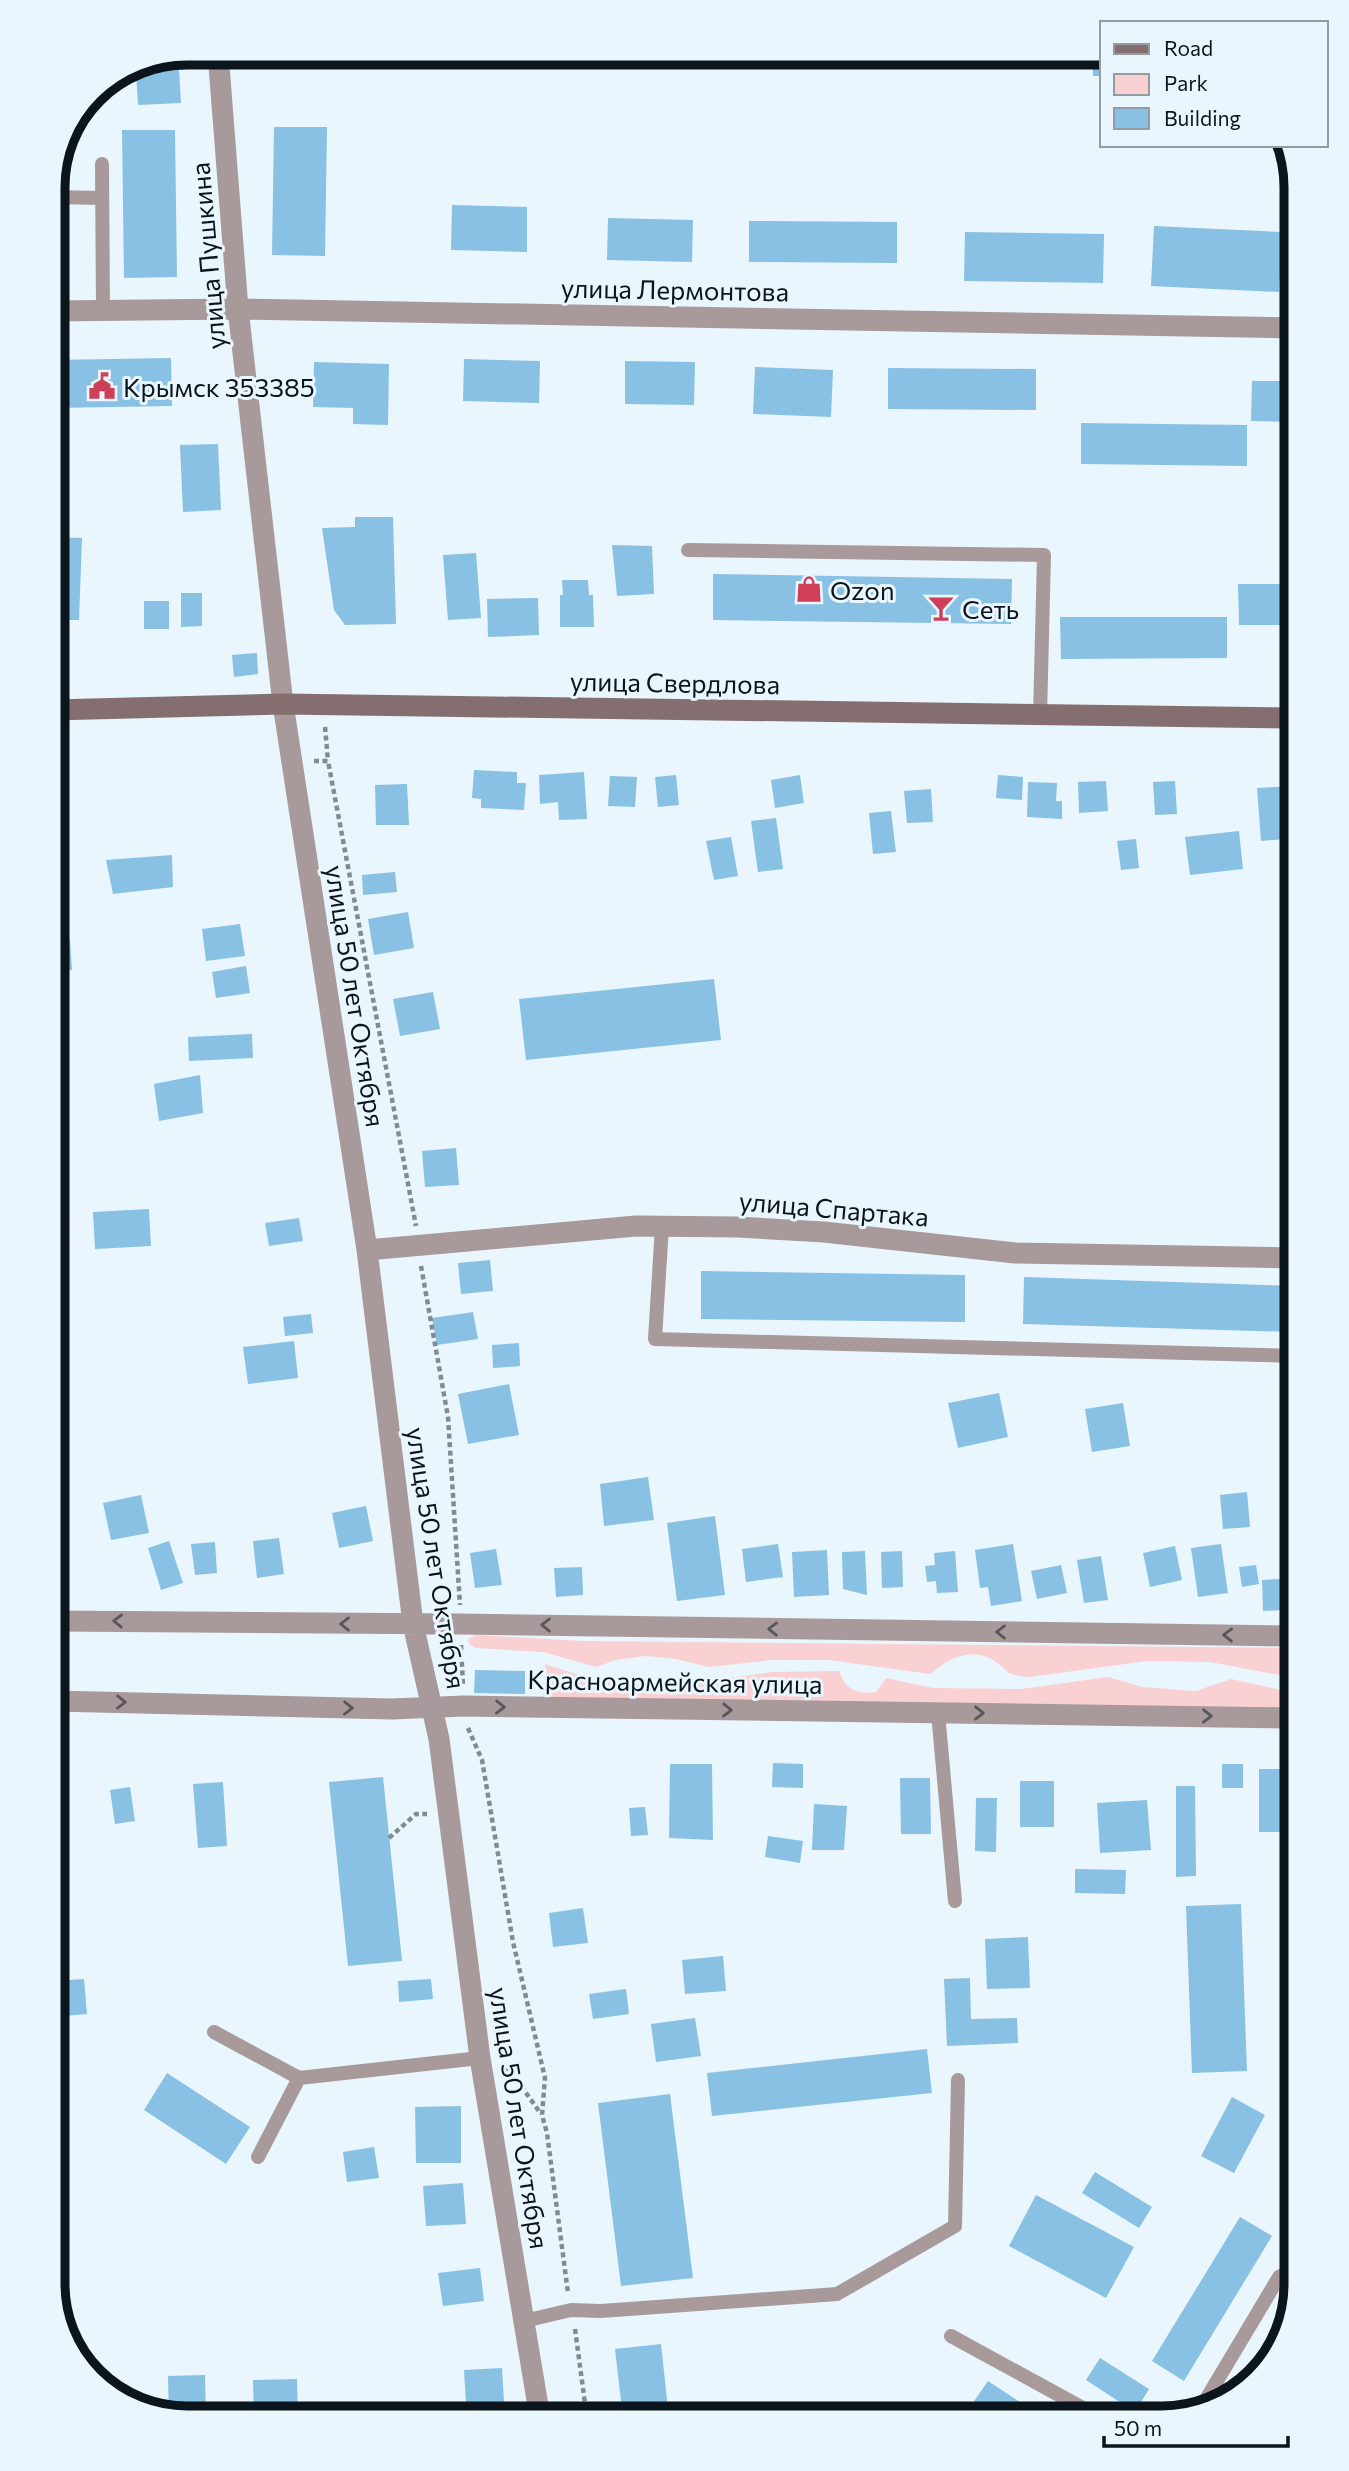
<svg xmlns="http://www.w3.org/2000/svg" width="1349" height="2471" font-family="Commissioner,sans-serif">
<style>
.green{fill:#f9d1d3}
.building{fill:#88c1e3}
.lines{fill:none;stroke-linecap:round;stroke-linejoin:round}
.path{stroke:#818c92;stroke-width:4.5;stroke-dasharray:5 3.5;stroke-linecap:butt}
.lane{stroke:#a8999a;stroke-width:14}
.street{stroke:#a8999a;stroke-width:21}
.secondary{stroke:#846e6f;stroke-width:21}
.oneway{stroke:#5a575a}
.labels{text-anchor:middle;dominant-baseline:central;stroke-width:6;stroke-linejoin:round;paint-order:stroke}
.street-label{font-size:26px;fill:#0b151b;stroke:#eaf6fd}
.poi-label{font-size:26px;fill:#0b151b;stroke:#eaf6fd;text-anchor:start}
.rim{fill:none;stroke:#0b151b;stroke-width:9}
</style>
<rect width="100%" height="100%" fill="#eaf6fd"/>
<path class="green" d="M476,1635L584,1641L1296,1648V1666L1279,1675L1210,1662L1147,1661L1030,1677C1001,1675 1011,1670 991,1659C968,1647 947,1660 930,1674L829,1660H772L709,1667L676,1659L645,1656L616,1660L596,1667L543,1652L476,1648L469,1644L468,1639Z
M545,1664L600,1682L644,1685L669,1686L773,1672L839,1671C846,1690 856,1694 876,1692L886,1678L933,1688L1021,1689L1108,1677L1142,1687L1196,1691L1231,1679L1281,1690L1296,1691V1710L543,1698Z"/>
<path class="building" d="M980,53H1005V63H980Z
M1093,53H1102V76H1093Z
M179,70L181,103L138,105L136,72Z
M274,127H327L325,256L272,255Z
M122,130H175L177,277L124,278Z
M452,205L527,207V252L451,250Z
M608,218L693,220L692,262L607,260Z
M749,221L897,222V263L749,262Z
M1154,226L1282,232L1279,292L1151,286Z
M53,227H56V273H53Z
M965,232L1104,234L1103,283L964,281Z
M171,358L172,406L53,408V360Z
M464,359L540,361L539,403L463,401Z
M625,361L695,362L694,405L625,404Z
M314,362L389,364L388,425L353,424V408L313,407Z
M755,367L833,370L831,417L753,414Z
M888,368L1036,369V410L888,409Z
M1252,381H1296V422L1251,421Z
M1081,423L1247,425V466L1081,464Z
M218,444L221,510L183,512L180,445Z
M355,517H393L396,624L345,625L334,610L322,528L355,527Z
M53,537L82,538L79,620H53Z
M612,545L652,546L654,594L617,596Z
M476,553L481,618L448,620L443,555Z
M713,574L1012,579L1011,624L713,620Z
M562,580H588L589,595H593L594,627H560V595H563Z
M1238,584H1296V625H1239Z
M181,593H202V626L181,627Z
M538,598L539,635L488,637L487,599Z
M144,601H169V629H144Z
M1060,617H1227V658L1061,659Z
M257,653L258,674L234,677L232,655Z
M474,770L517,772V783H526L524,810L481,808V799L472,798Z
M584,772L587,819L559,820L558,802L540,804L539,775Z
M676,775L679,805L658,807L655,777Z
M800,775L804,803L775,808L771,780Z
M998,775L1023,777L1022,800L996,798Z
M610,776L637,777L635,807L608,806Z
M1106,781L1108,811L1079,813L1078,782Z
M1175,781L1177,814L1155,815L1153,782Z
M1028,782L1057,783L1056,801H1062V819L1027,817Z
M407,784L409,825H376L375,785Z
M1294,786L1296,838L1261,841L1257,788Z
M931,789L933,822L907,823L904,791Z
M63,811L69,856L53,858V812Z
M891,811L896,852L873,854L869,813Z
M776,818L783,869L758,872L751,821Z
M1239,831L1243,869L1190,875L1185,837Z
M731,837L738,876L714,880L706,841Z
M1136,839L1139,868L1121,870L1117,841Z
M172,855L173,887L113,894L106,860Z
M395,872L397,892L363,895L362,875Z
M408,912L414,948L374,955L368,919Z
M240,924L245,956L206,961L202,929Z
M70,940L72,970L53,971V941Z
M246,966L250,993L216,998L212,972Z
M714,979L721,1040L526,1060L519,999Z
M433,992L440,1029L400,1036L393,999Z
M252,1034L253,1058L189,1061L188,1037Z
M200,1075L203,1113L159,1121L154,1084Z
M456,1148L459,1185L425,1187L422,1151Z
M149,1209L151,1246L95,1249L93,1212Z
M299,1218L303,1241L269,1246L265,1223Z
M490,1260L493,1291L461,1294L458,1263Z
M701,1271L965,1275V1322L701,1319Z
M1024,1277L1293,1286L1292,1332L1023,1324Z
M473,1312L478,1339L437,1345L432,1318Z
M311,1314L313,1333L285,1336L283,1317Z
M294,1341L298,1378L248,1384L243,1347Z
M519,1343L520,1366L493,1368L492,1345Z
M509,1384L519,1435L468,1444L458,1394Z
M999,1393L1008,1437L958,1448L948,1403Z
M1123,1403L1130,1446L1092,1452L1085,1409Z
M648,1477L654,1520L604,1526L600,1484Z
M1247,1492L1250,1527L1223,1529L1220,1495Z
M141,1495L149,1533L111,1540L103,1503Z
M366,1506L373,1541L339,1548L332,1513Z
M715,1516L725,1595L677,1601L667,1523Z
M63,1518L68,1582L53,1583V1519Z
M279,1538L284,1574L257,1578L253,1541Z
M169,1541L183,1583L161,1590L148,1548Z
M215,1542L217,1573L195,1575L191,1544Z
M778,1544L783,1577L746,1582L742,1549Z
M1013,1544L1022,1601L991,1606L988,1587L980,1588L975,1550Z
M1221,1544L1228,1593L1198,1597L1191,1548Z
M1175,1546L1182,1580L1150,1587L1143,1553Z
M496,1549L502,1585L475,1588L470,1553Z
M827,1550L829,1595L794,1597L792,1552Z
M865,1551L867,1595L843,1589L842,1552Z
M902,1551L903,1587L882,1588L881,1552Z
M955,1551L958,1592L937,1593L936,1581L927,1582L925,1566L935,1565L934,1553Z
M1101,1556L1108,1600L1084,1603L1077,1560Z
M1061,1565L1067,1593L1037,1599L1031,1571Z
M1256,1565L1259,1584L1242,1587L1239,1567Z
M582,1567L583,1595L556,1597L554,1568Z
M1292,1571H1296V1595H1295Z
M1281,1579L1282,1610L1263,1611L1262,1580Z
M475,1670L525,1671V1694L474,1693Z
M773,1763L803,1764V1788L772,1787Z
M670,1764H712L713,1840L669,1838Z
M1222,1764H1243V1788H1222Z
M1259,1769H1284V1832H1259Z
M383,1777L402,1961L348,1966L329,1782Z
M900,1778H930L931,1834H901Z
M1020,1781H1054V1827H1020Z
M223,1782L227,1846L198,1848L193,1784Z
M1176,1786H1195L1196,1876L1176,1877Z
M130,1787L135,1821L115,1824L110,1790Z
M976,1798H997L996,1852L975,1851Z
M1147,1800L1151,1850L1100,1853L1097,1803Z
M814,1804L847,1806L844,1850H812Z
M645,1807L648,1835L631,1836L629,1808Z
M768,1836L803,1841L800,1863L765,1857Z
M1075,1869L1126,1870L1125,1894L1075,1893Z
M1241,1904L1247,2071L1192,2073L1186,1906Z
M583,1908L588,1943L553,1947L549,1913Z
M1028,1937L1030,1988L987,1989L985,1939Z
M723,1956L726,1991L685,1994L682,1960Z
M970,1978L971,2019L1017,2018L1018,2043L947,2046L944,1979Z
M84,1979L87,2014L53,2017V1981Z
M431,1979L433,1999L399,2002L398,1981Z
M626,1989L629,2014L593,2019L589,1994Z
M695,2018L701,2056L656,2062L651,2024Z
M927,2049L932,2093L712,2116L707,2073Z
M167,2073L250,2127L226,2164L144,2110Z
M670,2094L693,2278L621,2286L598,2103Z
M1232,2097L1265,2115L1234,2173L1201,2156Z
M461,2106V2163H416L415,2107Z
M374,2147L379,2178L347,2182L343,2152Z
M1095,2172L1152,2207L1139,2228L1082,2193Z
M463,2183L466,2224L426,2226L423,2186Z
M1036,2195L1134,2247L1106,2298L1009,2246Z
M1240,2217L1272,2236L1184,2381L1152,2361Z
M480,2268L484,2301L443,2306L438,2273Z
M661,2344L669,2418H623L615,2349Z
M1100,2358L1149,2389L1135,2412L1086,2380Z
M502,2368L504,2402L466,2404L464,2370Z
M205,2375L206,2418H178L169,2415L168,2376Z
M297,2379L298,2418H254L253,2380Z
M988,2381L1044,2418H980L968,2410Z"/>
<g class="lines">
<path class="path" d="M325,727L328,761
M314,761H328L416,1226
M421,1266L448,1417L460,1605
M461,1645L463,1685
M468,1728L482,1760L513,1942L545,2078L542,2115L547,2133L568,2293
M389,1838L416,1814H427
M503,2069L512,2073L541,2114
M575,2329L587,2418
M1243,2379L1288,2313"/>
<path class="lane" d="M102,164L103,311
M53,197L102,198
M688,550L1044,555L1040,716
M662,1226L655,1339L1296,1356
M938,1713L955,1901
M214,2032L299,2078L480,2058
M258,2157L299,2078
M524,2321L571,2310L601,2311L837,2294L955,2226L958,2080
M951,2336L1101,2418
M1199,2411L1279,2277L1296,2268"/>
<path class="street" d="M218,53L238,309L283,704L367,1250L413,1624L439,1739L480,2058L540,2418
M53,311L238,309L1296,328
M367,1250L636,1226L738,1227L824,1232L1015,1253L1296,1258
M53,1621L460,1624L1296,1636
M53,1701L392,1709L464,1706L1296,1718"/>
<path class="secondary" d="M53,710L283,704L1296,718"/>
</g>
<defs><path id="oneway-chevron" d="M-2-3.5L2.5 0L-2 3.5" fill="none" stroke-width="1.6" stroke-linecap="round" stroke-linejoin="round" transform="scale(1.75)"/></defs>
<g class="oneway">
<use href="#oneway-chevron" transform="translate(118 1621) rotate(-179)"/>
<use href="#oneway-chevron" transform="translate(345 1624) rotate(-179)"/>
<use href="#oneway-chevron" transform="translate(546 1625) rotate(-179)"/>
<use href="#oneway-chevron" transform="translate(773 1629) rotate(-179)"/>
<use href="#oneway-chevron" transform="translate(1001 1632) rotate(-179)"/>
<use href="#oneway-chevron" transform="translate(1228 1635) rotate(-179)"/>
<use href="#oneway-chevron" transform="translate(121 1702) rotate(1)"/>
<use href="#oneway-chevron" transform="translate(500 1707) rotate(1)"/>
<use href="#oneway-chevron" transform="translate(348 1708) rotate(1)"/>
<use href="#oneway-chevron" transform="translate(727 1710) rotate(1)"/>
<use href="#oneway-chevron" transform="translate(979 1713) rotate(1)"/>
<use href="#oneway-chevron" transform="translate(1207 1716) rotate(1)"/>
</g>
<defs>
<symbol id="civic-bare" viewBox="-9 -9 18 18"><path d="M-.6-6.5H3V-4.5H.6V-3L4-1V1h2V6H-6V1h2V-1L-.6-3ZM-1.2 2.5V6h2.4V2.5Z" fill="#cf3f58" stroke="#eaf6fd" stroke-width="2.5" paint-order="stroke"/></symbol>
<symbol id="shop-bare" viewBox="-9 -9 18 18"><path d="M-5-2.5h2.3a2.7 3.5 0 0 1 5.4 0H5L5.5 6h-11ZM-1.5-2.5h3a1.5 2.3 0 0 0-3 0Z" fill="#cf3f58" stroke="#eaf6fd" stroke-width="2.5" paint-order="stroke"/></symbol>
<symbol id="bar-bare" viewBox="-9 -9 18 18"><path d="M-6-5H6L.8 .8V4.5H3.5V6h-7V4.5H-.8V.8Z" fill="#cf3f58" stroke="#eaf6fd" stroke-width="2.5" paint-order="stroke"/></symbol>
</defs>
<g fill-rule="evenodd">
<use href="#civic-bare" x="83" y="367" width="38" height="38"/>
<use href="#shop-bare" x="790" y="570" width="38" height="38"/>
<use href="#bar-bare" x="922" y="589" width="38" height="38"/>
</g>
<g class="labels">
<g class="street-label">
<text transform="translate(207 256) rotate(-95)">улица Пушкина</text>
<text transform="translate(675 289) rotate(1)">улица Лермонтова</text>
<text transform="translate(675 682) rotate(1)">улица Свердлова</text>
<text transform="translate(356 996) rotate(81)">улица 50 лет Октября</text>
<text transform="translate(834 1208) rotate(5)">улица Спартака</text>
<text transform="translate(437 1558) rotate(81)">улица 50 лет Октября</text>
<text transform="translate(675 1681) rotate(1)">Красноармейская улица</text>
<text transform="translate(520 2118) rotate(81)">улица 50 лет Октября</text>
</g>
<g class="poi-label">
<text x="123" y="386">Крымск 353385</text>
<text x="830" y="589">Ozon</text>
<text x="962" y="608">Сеть</text>
</g>
</g>
<path d="M0 0H1349V2471H0ZM187 65H1162A122 122 0 0 1 1284 187V2284A122 122 0 0 1 1162 2406H187A122 122 0 0 1 65 2284V187A122 122 0 0 1 187 65Z" fill="#eaf6fd" fill-rule="evenodd"/>
<path class="rim" d="M187 65H1162A122 122 0 0 1 1284 187V2284A122 122 0 0 1 1162 2406H187A122 122 0 0 1 65 2284V187A122 122 0 0 1 187 65Z"/>
<rect x="1100" y="21" width="228" height="126" fill="#eaf6fd" stroke="#919ca3" stroke-width="2"/>
<rect x="1114" y="44" width="35" height="10" fill="#846e6f" stroke="#919ca3" stroke-width="2"/>
<text x="1164" y="56" font-size="21" fill="#0b151b">Road</text>
<rect x="1114" y="74" width="35" height="21" fill="#f9d1d3" stroke="#919ca3" stroke-width="2"/>
<text x="1164" y="91" font-size="21" fill="#0b151b">Park</text>
<rect x="1114" y="108" width="35" height="21" fill="#88c1e3" stroke="#919ca3" stroke-width="2"/>
<text x="1164" y="126" font-size="21" fill="#0b151b">Building</text>
<path d="M1104 2436v10h184v-10" fill="none" stroke="#0b151b" stroke-width="3.5"/>
<text x="1114" y="2436" font-size="21" fill="#0b151b" stroke="#eaf6fd" stroke-width="5" paint-order="stroke">50 m</text>
</svg>
